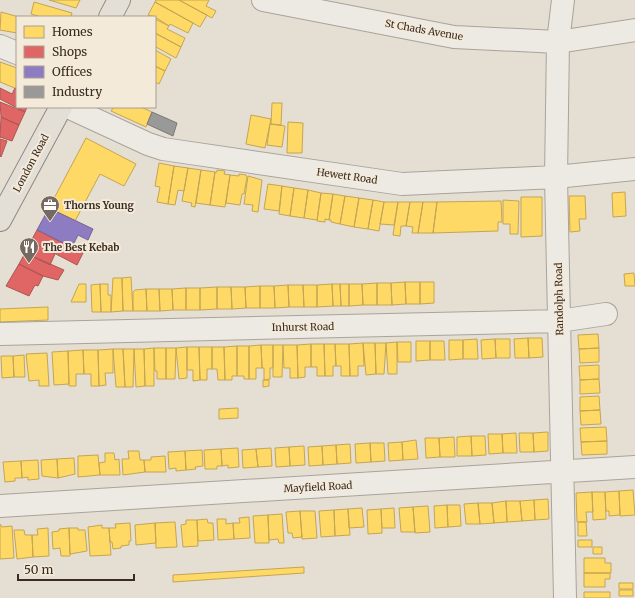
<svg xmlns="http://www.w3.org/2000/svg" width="635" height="598" font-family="Merriweather,serif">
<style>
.homes{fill:#ffd966;stroke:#c4a552}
.shops{fill:#e06666;stroke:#ae5552}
.offices{fill:#8e7cc3;stroke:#756493}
.industry{fill:#999;stroke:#7c7875}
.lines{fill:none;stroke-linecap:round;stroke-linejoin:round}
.minor-casing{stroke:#aaa39b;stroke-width:24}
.major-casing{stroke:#908982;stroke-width:24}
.minor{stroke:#edeae3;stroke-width:22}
.major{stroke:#e4dfd6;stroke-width:22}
.labels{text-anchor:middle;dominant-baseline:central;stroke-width:4;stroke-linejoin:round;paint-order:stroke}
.street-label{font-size:10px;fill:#3a2c22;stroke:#f4eada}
.poi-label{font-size:10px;font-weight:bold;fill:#3a2c22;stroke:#f4eada;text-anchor:start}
</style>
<rect width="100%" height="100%" fill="#e4ded3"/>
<path class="homes" d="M49,0H80L76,8Z
M156,0H179L207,15L200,27L155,2Z
M179,0H209L206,6L216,11L212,18Z
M34,2L72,13L71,17H41L31,14Z
M155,2L193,23L188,33L170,24L169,26L155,17L148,15Z
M1,12L19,17H17V33L0,30Z
M155,19L169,26L167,29L185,38L181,47L155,33Z
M155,33L181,47L176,58L156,47L155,49Z
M155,50L171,59L165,71L155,66Z
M0,62L17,68V89L0,82Z
M155,66L165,71L159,84L155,82Z
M272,103H282L281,125L271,124Z
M114,107H141L152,112L146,127L111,111Z
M251,115L271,119L265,148L246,144Z
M288,122L303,123L302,153H287Z
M270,124L285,126L282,147L267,145Z
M86,138L136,164L124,186L100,174L75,221L49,208Z
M159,163L174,166L168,204L157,202L160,187L155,186Z
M174,166L188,168L184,191L178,190L175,205L168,204Z
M188,168L201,170L195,207L191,206L192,203L182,201Z
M201,170L215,172L210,205L196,203Z
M217,170L225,171L224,174L230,175L225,207L210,205L215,172H217Z
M239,174L246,175L247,177L244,194H242L240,205L226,203L230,175L239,176Z
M248,176L262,180L258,212L252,211L253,205L244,204Z
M268,184L282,186L279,211L264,209Z
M282,186L294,188L290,216L279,214Z
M294,188L308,190L304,218L290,216Z
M308,190L321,193L317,220L304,218Z
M625,192L626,216L613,217L612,193Z
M321,193L333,194L329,220L325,219V222L317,221Z
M333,194L345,196L340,224L331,222V220H329Z
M345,196L359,198L354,227L340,224Z
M569,196H585L586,219H579L580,231L570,232Z
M521,197H542V236L521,237Z
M359,198L373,200L368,229L354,227Z
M373,200L384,202L379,231L368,229Z
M503,200L519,201L518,234H510V224H503Z
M501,201L502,222H498V231L433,233L437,202Z
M384,202H398L394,225L380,224Z
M398,202H410L406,226H401L400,236L393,235Z
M410,202H423L418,233H412L413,227L406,226Z
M423,202H437L433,233H418Z
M634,273L635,286H625L624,274Z
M131,277L133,311H123L122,278Z
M113,278H122L123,311L111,312Z
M405,282L406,304L392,305L391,283Z
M405,282H420V304H406Z
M420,282H434V303L420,304Z
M377,283V305H363L362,284Z
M377,283H391L392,305H377Z
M79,284H86V302H71Z
M100,284L101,312H92L91,285Z
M100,284H108V295H111V312H101Z
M332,284H340L341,306H333Z
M332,284L333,306L317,307V285Z
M340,284H349V306H341Z
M349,284H362L363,305L349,306Z
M288,285H303L304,307H289Z
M288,285L289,307L275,308L274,286Z
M303,285H317V307H304Z
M260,286V308H246L245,287Z
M260,286H274L275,308H260Z
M217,287V309L200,310V288Z
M217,287H231L232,309H217Z
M231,287H245L246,308L232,309Z
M186,288V310H173L172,289Z
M186,288H200V310H186Z
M146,289H159L160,311H147Z
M146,289L147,311H133V292L135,290Z
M159,289H172L173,310L160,311Z
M48,307V320L0,322V309Z
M598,334L599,348L579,349L578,335Z
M528,338L529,358H515L514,339Z
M528,338H542L543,357L529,358Z
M477,339L478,359H463V340Z
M495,339L496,358L482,359L481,340Z
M495,339H510V358H496Z
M449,340H463V359L449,360Z
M416,341H430V360L416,361Z
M430,341H444L445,360H430Z
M397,342V374H388L386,343Z
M397,342H411V362H398Z
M363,343H375L376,374L366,375Z
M363,343L364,366H358V376H350L349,344Z
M375,343H386L384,374H376Z
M311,344H324L325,376H317V367H311Z
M311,344V367H305V377L298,378L297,345Z
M324,344H335L336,366H333V376H325Z
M335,344H349L350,376H341V366H336Z
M261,345L262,368H256V379H249V346Z
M261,345H273V368H270V379L264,380V368H262Z
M273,345H283L282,377H273Z
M283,345H297L298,378H290V368H284Z
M237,346H249V379H244V376H237Z
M237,346V376H232V380H225L224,347Z
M187,347V378L179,379L176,348Z
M187,347H199L200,380L193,381V370H187Z
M199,347H212V369H207V380H200Z
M212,347H224L225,380H218L217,369H212Z
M154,348V386H145L144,349Z
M154,348H166V379H157V371H155Z
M166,348H176L175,379H166Z
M599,348V362L580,363L579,349Z
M113,349V373H105L106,385L99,386L98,350Z
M113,349H123L125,387H116Z
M123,349H134L133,387H125Z
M134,349H144L145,386L136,387Z
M83,350H98L99,386H91V374H84Z
M83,350L84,374H76V386H69L68,351Z
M68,351L69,384L54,385L52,352Z
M47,353L49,386H39V380L29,381L26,354Z
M24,355L25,377H14L13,356Z
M1,356H13L14,377L2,378Z
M599,365V379L580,380L579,366Z
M599,379L600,393L580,394V380Z
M263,380H269V386L263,387Z
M599,396L600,410L580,411V397Z
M238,408V418L219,419V409Z
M600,410L601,424L581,425L580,411Z
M606,427L607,441L581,442L580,428Z
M548,432V451L534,452L533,433Z
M516,433L517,453H503L502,434Z
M519,433H533L534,452H520Z
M488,434H502L503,453L489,454Z
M471,436H485L486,455L472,456Z
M471,436L472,456H457V437Z
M454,437L455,457H440L439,438Z
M425,438H439L440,457L426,458Z
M416,440L418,459L403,460L402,442Z
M607,441V454L582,455L581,442Z
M402,442L403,460L389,461L388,443Z
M370,443L371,462L356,463L355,444Z
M370,443H384L385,461L371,462Z
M350,444L351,463L337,464L336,445Z
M336,445L337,464L323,465L322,446Z
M304,446L305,465L290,466L289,447Z
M322,446L323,465L309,466L308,447Z
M289,447L290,466L276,467L275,448Z
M238,448L239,467L228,468V465L222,466L221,449Z
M271,448L272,466L258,467L256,449Z
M221,449L222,466H217V469H205L204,450Z
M256,449L258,467L243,468L242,450Z
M202,450L203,466L195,467L196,469L186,470L185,451Z
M128,451H139L140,460H144L145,472L123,475L122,459H129Z
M185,451L186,470L176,471V468L169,469L168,452Z
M105,453H114L115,460L119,459L120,475H100L99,463L105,462Z
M98,455L100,475L78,477V456Z
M165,456L166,472H145L144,460H151V457Z
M74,458L75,474L58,478L57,459Z
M57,459L58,478L42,476L41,460Z
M38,460L39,479L28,480V477L22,478L21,461Z
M21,461L22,478H15V481L5,482L3,462Z
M633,490L635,515L620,516L619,491Z
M619,491L620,515L609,516V511H606L605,492Z
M592,492L593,512H586L587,522H577L576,493Z
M592,492H605L606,519L593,520Z
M548,499L549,519L535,520L534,500Z
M534,500L535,520L522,521L520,501Z
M506,501H520L522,521L507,522Z
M506,501L507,522L494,523L492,503Z
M478,503H492L494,523L480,524Z
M478,503L480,524H466L464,504Z
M447,505H460L461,526L448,527Z
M447,505L448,527L435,528L434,506Z
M428,506L430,532L415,533L413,507Z
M413,507L415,532H401L399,508Z
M362,508L364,527L349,528L348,509Z
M394,508L395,528H382L381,509Z
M348,509L350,535L335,536L334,510Z
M381,509L382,533L368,534L367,510Z
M334,510L335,536L321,537L319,511Z
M300,511H315L317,538L302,539Z
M300,511L302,537L293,538L292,533H288L286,512Z
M282,514L284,543H279L278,539L269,540L268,515Z
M268,515L269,543H255L253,516Z
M249,517L250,538L234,539L233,523H240L239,518Z
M207,519L208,523H213L214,540L198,541L197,520Z
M217,519H226V524L233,523L234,539L218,540Z
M186,520H197L198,546L183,547L181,525L186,524Z
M175,522L177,547L156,548L155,523Z
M578,522H586L587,536H578Z
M130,523L131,541H129V545L121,546V548L113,549L112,542H110L109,528H116L115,524Z
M155,523L156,543L136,545L135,525Z
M0,524L2,527L12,526L14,558L0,559Z
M102,525V528H109L111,555L90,556L88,527Z
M48,528L49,556L33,557L32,535H38L37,529Z
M69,528L70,556H61L60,548L53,549L52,532L59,531V529Z
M69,528H78V530H85L87,551L70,554Z
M14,530H24L25,535H32L33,557L17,559Z
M578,540H592V547H578Z
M593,547H602V554H593Z
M584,558H605V563H611V573H584Z
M304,567V573L173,582V575Z
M584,573H610V579H605V587H584Z
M619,583H633V589H619Z
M619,590H633V596H619Z
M584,592H610V598H584Z"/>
<path class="shops" d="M0,88L12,94L15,88L17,89V107H27L25,112L0,99Z
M0,102L25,112L19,125L1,117Z
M1,117L19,125L12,141L0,137Z
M0,139L7,141L1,157L0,156Z
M37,230L83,253L77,265L31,241Z
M31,241L55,254L50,265L25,253Z
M25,253L64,270L58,280L43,276L19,264Z
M19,264L43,276L38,286L35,285L29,296L6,286Z"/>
<path class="offices" d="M49,208L93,229L88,240L78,235L72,247L37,230Z"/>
<path class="industry" d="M152,112L177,123L173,136L147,124Z"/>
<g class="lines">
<defs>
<path id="minor" d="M263,0L454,37L558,42L635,30
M563,0L558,42L556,177L565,598
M0,46L17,53
M68,107L148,144L163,149L402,184L556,177L635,169
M0,334L559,321L606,314
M0,506L635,467"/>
<path id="major" d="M110,17L119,0
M0,220L61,107"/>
</defs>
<use href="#minor" class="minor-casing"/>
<use href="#major" class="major-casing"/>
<use href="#minor" class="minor"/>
<use href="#major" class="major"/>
</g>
<defs>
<symbol id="office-pin" viewBox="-11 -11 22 30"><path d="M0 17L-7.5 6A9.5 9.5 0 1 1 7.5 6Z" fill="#766a60" stroke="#f4eada"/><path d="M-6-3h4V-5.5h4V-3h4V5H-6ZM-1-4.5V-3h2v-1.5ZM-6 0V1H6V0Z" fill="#fff"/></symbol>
<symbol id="restaurant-pin" viewBox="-11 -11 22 30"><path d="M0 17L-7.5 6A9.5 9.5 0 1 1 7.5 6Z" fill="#766a60" stroke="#f4eada"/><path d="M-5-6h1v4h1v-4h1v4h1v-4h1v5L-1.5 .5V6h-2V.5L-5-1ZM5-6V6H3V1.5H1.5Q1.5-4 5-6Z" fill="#fff"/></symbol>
</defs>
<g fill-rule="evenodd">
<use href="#office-pin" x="39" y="194" width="22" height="30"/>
<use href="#restaurant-pin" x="18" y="236" width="22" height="30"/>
</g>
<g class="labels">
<g class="street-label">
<text transform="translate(424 30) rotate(10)">St Chads Avenue</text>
<text transform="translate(31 163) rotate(-62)">London Road</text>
<text transform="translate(347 176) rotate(8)">Hewett Road</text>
<text transform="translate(559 299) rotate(-91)">Randolph Road</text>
<text transform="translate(303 327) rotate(-1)">Inhurst Road</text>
<text transform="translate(318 487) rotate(-3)">Mayfield Road</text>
</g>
<g class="poi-label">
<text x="64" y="205">Thorns Young</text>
<text x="43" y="247">The Best Kebab</text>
</g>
</g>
<rect x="16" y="16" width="140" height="92" fill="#f4eada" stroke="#aa9e90"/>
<rect x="24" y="26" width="20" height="12" fill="#ffd966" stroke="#aa9e90"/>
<text x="52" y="36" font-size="12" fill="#3a2c22">Homes</text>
<rect x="24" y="46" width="20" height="12" fill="#e06666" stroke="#aa9e90"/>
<text x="52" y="56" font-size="12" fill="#3a2c22">Shops</text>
<rect x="24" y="66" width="20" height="12" fill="#8e7cc3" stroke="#aa9e90"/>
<text x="52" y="76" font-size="12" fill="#3a2c22">Offices</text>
<rect x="24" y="86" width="20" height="12" fill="#999999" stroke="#aa9e90"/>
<text x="52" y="96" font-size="12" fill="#3a2c22">Industry</text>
<path d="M18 574v6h116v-6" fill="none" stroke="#3a2c22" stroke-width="2"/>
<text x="24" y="574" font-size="12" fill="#3a2c22" stroke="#f4eada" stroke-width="3" paint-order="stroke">50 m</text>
</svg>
